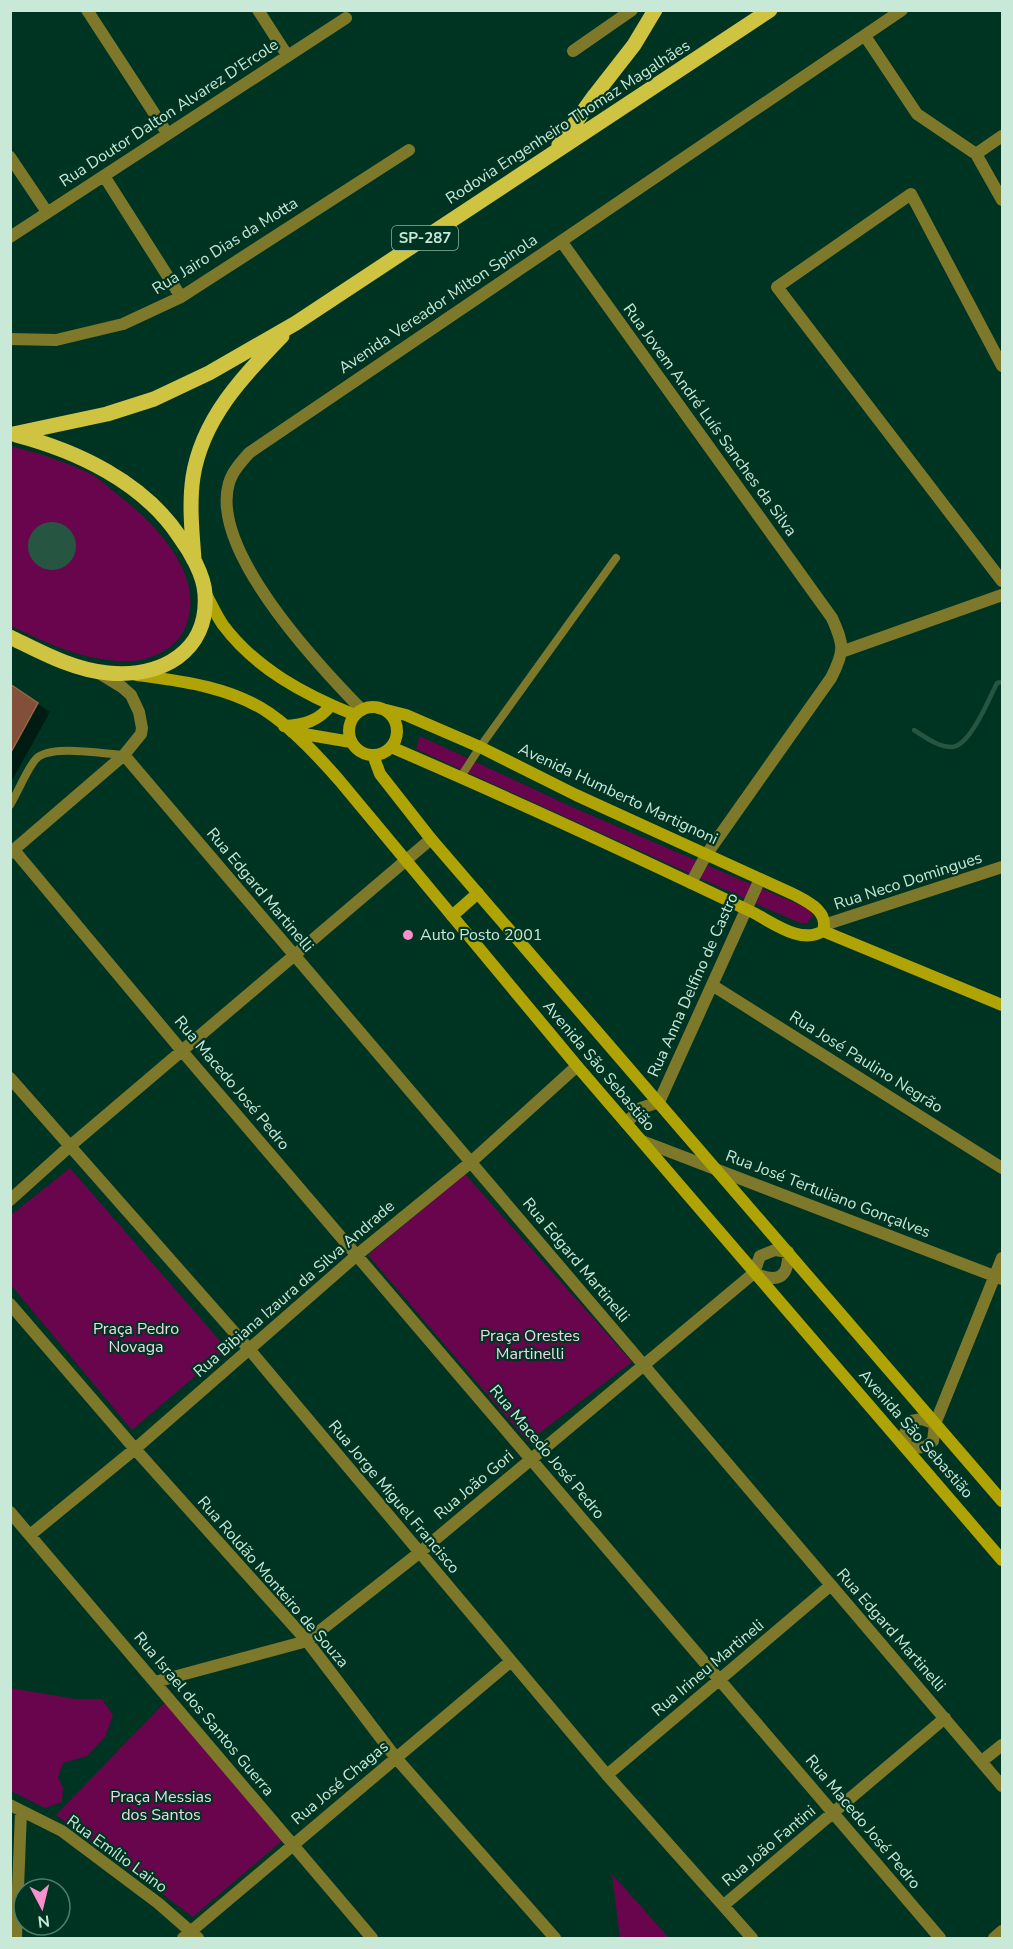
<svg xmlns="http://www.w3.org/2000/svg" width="1013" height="1949" font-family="'Nunito Sans',sans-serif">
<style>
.green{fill:#69054c}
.water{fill:#265642}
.shadow{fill:#0007}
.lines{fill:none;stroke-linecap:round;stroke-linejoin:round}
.stream{stroke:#265642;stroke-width:4.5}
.building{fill:#824f38;stroke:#9a644d;stroke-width:1.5}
.service{stroke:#7e782b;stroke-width:8}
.minor{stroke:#7e782b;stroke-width:12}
.secondary{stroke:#afa305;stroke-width:12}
.primary{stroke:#cfc441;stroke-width:15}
.poi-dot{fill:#f790cd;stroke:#003422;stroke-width:2}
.labels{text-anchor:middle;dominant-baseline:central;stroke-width:4.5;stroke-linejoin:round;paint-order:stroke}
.shield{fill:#003422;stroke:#8cb2a1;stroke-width:1.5}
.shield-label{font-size:15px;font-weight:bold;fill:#c8e8d8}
.street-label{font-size:16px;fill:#c8e8d8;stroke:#003422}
.poi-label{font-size:16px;fill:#c8e8d8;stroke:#003422;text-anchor:start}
.park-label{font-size:16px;fill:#f3d6e5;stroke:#003422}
</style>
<rect width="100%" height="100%" fill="#003422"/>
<path class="green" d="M11,446C39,454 70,462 96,477C103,482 110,489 117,494C156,524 212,580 182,634C172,650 150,660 132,661C88,663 49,644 11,626Z
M420,736L572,807L809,909L813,916L807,923H800L768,909L416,749Z
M70,1168L227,1349L132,1430L11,1285V1215Z
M465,1174L632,1362L528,1442L368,1255Z
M10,1688L75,1699H102L113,1715L105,1737L87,1756L63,1763L58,1777L63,1788L62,1802L45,1808L11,1791Z
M165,1702L283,1840L193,1917L56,1815Z
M612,1874L669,1938H620Z"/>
<path class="water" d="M28 546a24 24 0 1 1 48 0a24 24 0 1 1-48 0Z"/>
<path class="shadow" d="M10,685L50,712L10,784Z"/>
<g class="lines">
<path class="stream" d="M914,730C925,737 938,747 952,747C970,746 989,699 997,683L1002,682"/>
</g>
<path class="building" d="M10,684L38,703L10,754Z"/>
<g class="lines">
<path class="service" d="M460,778L480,747L616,558
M10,805C17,794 28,767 36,759C50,744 103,754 124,755"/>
<path class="minor" d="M87,10L167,133
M258,10L287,55
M865,36L917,114L976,154L1002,200
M573,51L632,10
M976,154L1002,136
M10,157L47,212
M104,176L181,297
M10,237L346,18
M561,241L832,618C844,645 845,651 831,678L706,855L691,883
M10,339L56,340L123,324L181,297L409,150
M1002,366L911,194L777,287L1002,581
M841,652L1002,595
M362,710C319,666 209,550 229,483C232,472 241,462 249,453L902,10
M124,755L1002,1786
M14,850L182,1051L940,1938
M10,853L124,755L141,734L142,728L139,712L131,695L122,687L99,673
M824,925L1002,867
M712,985L1002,1168
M10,1078L248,1348L607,1775L752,1938
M626,1123L641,1108L659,1102L760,879
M642,1141L1002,1279
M10,1200L70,1146L431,839
M775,1250L788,1252C789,1279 777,1283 754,1273L760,1256Z
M10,1304L135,1449L307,1641L396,1758L555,1938
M935,1424L922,1419L911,1421L905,1433L906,1448L925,1447L933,1441L935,1424L1002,1258
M10,1512L372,1938
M30,1535L135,1449L357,1255L471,1162L577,1066
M155,1682L307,1641L419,1553L754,1273
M982,1761L1002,1745
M607,1775L831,1585
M10,1805L62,1831L158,1903L198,1938
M724,1905L945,1718
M16,1938L21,1812
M183,1938L511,1661
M994,1938L1002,1931"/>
<path class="secondary" d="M205,592C211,603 216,615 223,625C256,669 305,695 355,715
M137,675C181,681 231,687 269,713C295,731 318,756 339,780L577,1066L1002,1560
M349 731a24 24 0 1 1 48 0a24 24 0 1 1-48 0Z
M378,708L406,715L480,747L576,795L793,894C808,902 829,911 823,931C801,945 772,922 752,912C633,855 512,799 391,747
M284,726C304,725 319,721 331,705
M292,732L351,742
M373,755L380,774L431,839L1002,1501
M452,916L478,893
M823,931L1002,1005"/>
<path class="primary" d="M559,145L595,95L634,45L655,10
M13,434L107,414L154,399L209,373L296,323L770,10
M194,559C192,532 189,504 193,477C202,419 243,376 282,336
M10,637C41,652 73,670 108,673C161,678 209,652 205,594C204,575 190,551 179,536C143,482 77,451 16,435"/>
</g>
<circle class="poi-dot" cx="408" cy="935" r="6"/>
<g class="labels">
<rect class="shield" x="392" y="226" width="66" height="24" rx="4.5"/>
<g class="shield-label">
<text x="425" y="238">SP-287</text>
</g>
<g class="street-label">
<text transform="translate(169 113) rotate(-33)">Rua Doutor Dalton Alvarez D'Ercole</text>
<text transform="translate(568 122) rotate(-33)">Rodovia Engenheiro Thomaz Magalhães</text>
<text transform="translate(225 246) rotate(-32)">Rua Jairo Dias da Motta</text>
<text transform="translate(438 304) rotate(-34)">Avenida Vereador Milton Spinola</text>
<text transform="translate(710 420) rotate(54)">Rua Jovem André Luís Sanches da Silva</text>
<text transform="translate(618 794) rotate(25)">Avenida Humberto Martignoni</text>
<text transform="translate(908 881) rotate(-18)">Rua Neco Domingues</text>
<text transform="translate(260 890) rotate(50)">Rua Edgard Martinelli</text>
<text transform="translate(693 985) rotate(-66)">Rua Anna Delfino de Castro</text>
<text transform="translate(866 1062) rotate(32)">Rua José Paulino Negrão</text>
<text transform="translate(599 1066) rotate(50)">Avenida São Sebastião</text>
<text transform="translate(232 1083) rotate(50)">Rua Macedo José Pedro</text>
<text transform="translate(828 1194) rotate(21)">Rua José Tertuliano Gonçalves</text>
<text transform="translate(576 1260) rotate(50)">Rua Edgard Martinelli</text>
<text transform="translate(294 1289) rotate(-41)">Rua Bibiana Izaura da Silva Andrade</text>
<text transform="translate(916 1434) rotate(49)">Avenida São Sebastião</text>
<text transform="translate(547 1452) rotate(50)">Rua Macedo José Pedro</text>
<text transform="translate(474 1485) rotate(-40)">Rua João Gori</text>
<text transform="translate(394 1497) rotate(50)">Rua Jorge Miguel Francisco</text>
<text transform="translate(273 1582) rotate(49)">Rua Roldão Monteiro de Souza</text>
<text transform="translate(891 1630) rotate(49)">Rua Edgard Martinelli</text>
<text transform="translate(708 1668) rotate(-40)">Rua Irineu Martineli</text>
<text transform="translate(204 1714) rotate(50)">Rua Israel dos Santos Guerra</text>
<text transform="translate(340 1783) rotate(-40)">Rua José Chagas</text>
<text transform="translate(863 1822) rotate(50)">Rua Macedo José Pedro</text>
<text transform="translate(769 1846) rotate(-40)">Rua João Fantini</text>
<text transform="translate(117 1854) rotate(36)">Rua Emílio Laino</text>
</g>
<g class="poi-label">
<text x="420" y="935">Auto Posto 2001</text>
</g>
<g class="park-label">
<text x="136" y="1329">Praça Pedro<tspan x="136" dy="18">Novaga</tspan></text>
<text x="530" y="1336">Praça Orestes<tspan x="530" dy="18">Martinelli</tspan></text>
<text x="161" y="1797">Praça Messias<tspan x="161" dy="18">dos Santos</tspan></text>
</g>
</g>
<rect width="1013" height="1949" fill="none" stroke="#c8e8d8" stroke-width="24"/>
<g transform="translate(42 1907) rotate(173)"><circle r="28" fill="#003422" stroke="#507c6b" stroke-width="1.5"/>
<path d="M0-4.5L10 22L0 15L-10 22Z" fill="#f790cd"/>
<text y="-9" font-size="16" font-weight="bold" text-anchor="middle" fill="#c8e8d8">N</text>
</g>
</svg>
